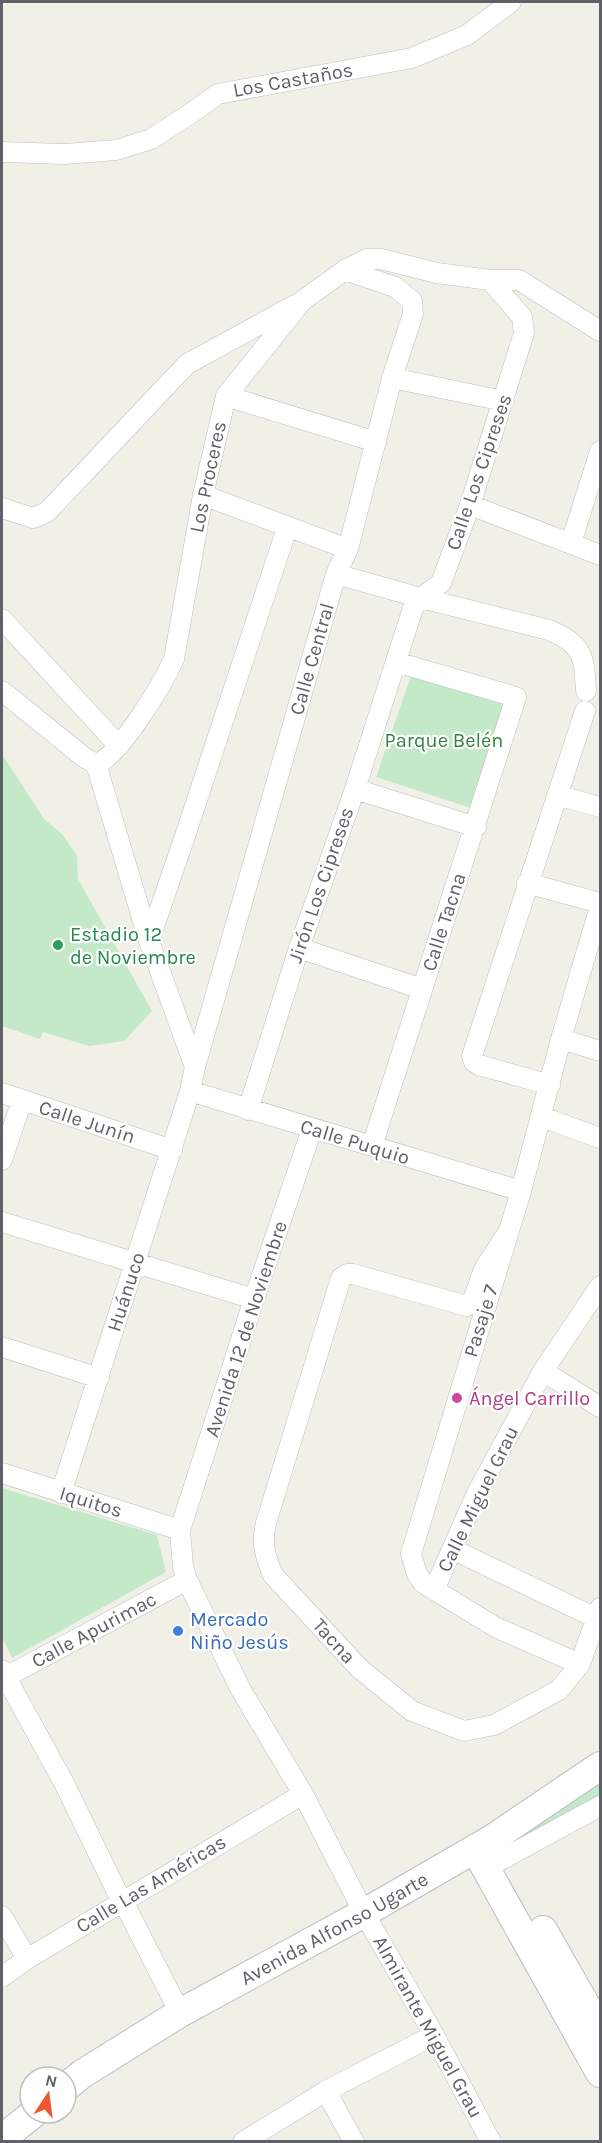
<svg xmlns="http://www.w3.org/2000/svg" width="602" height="2143" font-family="Karla,sans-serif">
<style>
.green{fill:#c3e9c8}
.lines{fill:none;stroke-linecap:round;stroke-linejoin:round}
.street-casing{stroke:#bbbec3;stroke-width:21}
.secondary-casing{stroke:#bcbec5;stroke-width:30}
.street{stroke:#fff;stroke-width:20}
.secondary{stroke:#fff;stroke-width:28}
.leisure-dot{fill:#2e9e5b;stroke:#fff;stroke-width:2}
.hotel-dot{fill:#d1479c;stroke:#fff;stroke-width:2}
.shop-dot{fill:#3f7fe0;stroke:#fff;stroke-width:2}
.labels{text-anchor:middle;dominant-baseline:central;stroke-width:4.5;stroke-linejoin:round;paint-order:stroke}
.street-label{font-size:20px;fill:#5e6168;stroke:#fff}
.park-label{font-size:20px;fill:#328340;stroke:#fff}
.leisure-label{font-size:20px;fill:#27864d;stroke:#fff;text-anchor:start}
.hotel-label{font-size:20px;fill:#b23c85;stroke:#fff;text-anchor:start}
.shop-label{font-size:20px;fill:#366cbe;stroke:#fff;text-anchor:start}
</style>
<rect width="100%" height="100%" fill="#f1f0e7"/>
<path class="green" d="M412,673L510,702L477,810L376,777Z
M2,754L44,819L62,834L77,856L78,879L152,1011L124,1041L89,1046L43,1032L40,1039L2,1026Z
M2,1488L157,1535L166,1572L12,1658L2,1637Z
M600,1777V1800L511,1847L507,1838Z"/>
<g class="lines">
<defs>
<path id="street" d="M2,152L65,154L116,150L151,139L187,116L218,94L412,58L467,35L511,2
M392,378L504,401
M226,396L376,442
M203,495L348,549
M470,505L600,555
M2,508L33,518L47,512L187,364L295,305
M571,543L600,451
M336,574L421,598L549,630C584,645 584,656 586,691
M2,619L119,746
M2,691L85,758L96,764C120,756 163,683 174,659L203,495L226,396L302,301L345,270L367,259H381L437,273L490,280H519L600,331
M96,764L149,941L195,1067
M355,789L476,827
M557,795L600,807
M527,883L600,903
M149,941L185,836L287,528
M299,948L422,989
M561,1039L600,1051
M550,1085L479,1065L474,1062L472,1056L585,711
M190,1091L521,1191
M2,1093L172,1150
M248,1110L299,948L355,789L413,608L421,598L441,583L470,505L524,333L522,317L490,280
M542,1117L600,1138
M312,1129L254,1299L180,1530L183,1567L187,1580L241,1690L303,1794L364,1913L434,2035L491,2142
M372,1146L516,697L396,662
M2,1160L22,1100
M2,1222L254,1299
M507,1234L484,1269L472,1303L467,1306L353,1274H347L341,1278L266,1523C261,1543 265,1556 273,1575L360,1669L412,1711L464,1731L494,1725L559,1690L580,1664L600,1608
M2,1347L99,1378
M543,1371L600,1407
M2,1473L180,1530
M61,1493L190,1091L195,1067L336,574L348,549L392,378L413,314L412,301L395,287L345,270
M452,1549L596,1618
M434,1590L477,1493L543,1371L600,1286
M580,1664L497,1628L423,1583L417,1574L411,1554L521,1191L561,1039L600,906
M2,1670L64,1783L117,1892L123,1901L180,2013
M2,1679L187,1580
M486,1868L600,1806
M2,1916L27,1959
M2,1977L27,1959L303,1794
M326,2091L354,2142
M243,2142L326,2091L434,2035"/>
<g id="secondary">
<path d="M475,1849L600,2073"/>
<path d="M543,1930L600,2030"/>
<path id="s1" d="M66,2087L82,2074L180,2013L364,1913L492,1839L600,1766"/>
<path d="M2,2139L34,2113"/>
</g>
</defs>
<use href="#street" class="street-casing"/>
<use href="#secondary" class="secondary-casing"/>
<use href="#street" class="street"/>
<use href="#secondary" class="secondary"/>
</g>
<circle class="leisure-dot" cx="58" cy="945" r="6"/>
<circle class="hotel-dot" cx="457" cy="1398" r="6"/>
<circle class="shop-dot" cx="178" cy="1631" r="6"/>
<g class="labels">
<g class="street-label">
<text transform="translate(293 80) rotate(-10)">Los Castaños</text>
<text transform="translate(479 472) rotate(-71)">Calle Los Cipreses</text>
<text transform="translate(208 477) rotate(-78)">Los Proceres</text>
<text transform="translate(312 659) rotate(-74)">Calle Central</text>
<text transform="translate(321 885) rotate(-71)">Jirón Los Cipreses</text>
<text transform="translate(444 922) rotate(-72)">Calle Tacna</text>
<text transform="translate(87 1122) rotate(18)">Calle Junín</text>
<text transform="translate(355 1142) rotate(17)">Calle Puquio</text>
<text transform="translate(126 1292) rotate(-72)">Huánuco</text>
<text transform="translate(481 1321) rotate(-73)">Pasaje 7</text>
<text transform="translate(246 1329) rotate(-72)">Avenida 12 de Noviembre</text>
<text transform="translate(478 1499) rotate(-64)">Calle Miguel Grau</text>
<text transform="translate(91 1502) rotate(17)">Iquitos</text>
<text transform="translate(94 1630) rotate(-28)">Calle Apurimac</text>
<text transform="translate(334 1641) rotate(48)">Tacna</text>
<text transform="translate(151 1884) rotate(-31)">Calle Las Américas</text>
<text stroke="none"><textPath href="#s1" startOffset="312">Avenida Alfonso Ugarte</textPath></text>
<text transform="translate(428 2027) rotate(61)">Almirante Miguel Grau</text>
</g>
<g class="park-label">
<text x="444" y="740">Parque Belén</text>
</g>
<g class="leisure-label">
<text x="70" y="934">Estadio 12<tspan x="70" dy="23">de Noviembre</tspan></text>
</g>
<g class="hotel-label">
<text x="469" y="1398">Ángel Carrillo</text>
</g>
<g class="shop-label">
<text x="190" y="1619">Mercado<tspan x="190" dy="23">Niño Jesús</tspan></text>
</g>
</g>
<rect width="602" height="2143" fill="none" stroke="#5e6168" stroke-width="6"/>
<g transform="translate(48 2095) rotate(13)"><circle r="28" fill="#ffffff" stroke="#bfc0c3" stroke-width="1.5"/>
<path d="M0-4.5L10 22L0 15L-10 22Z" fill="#ef5730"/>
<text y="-9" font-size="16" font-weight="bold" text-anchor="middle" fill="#5e6168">N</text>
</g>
</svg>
